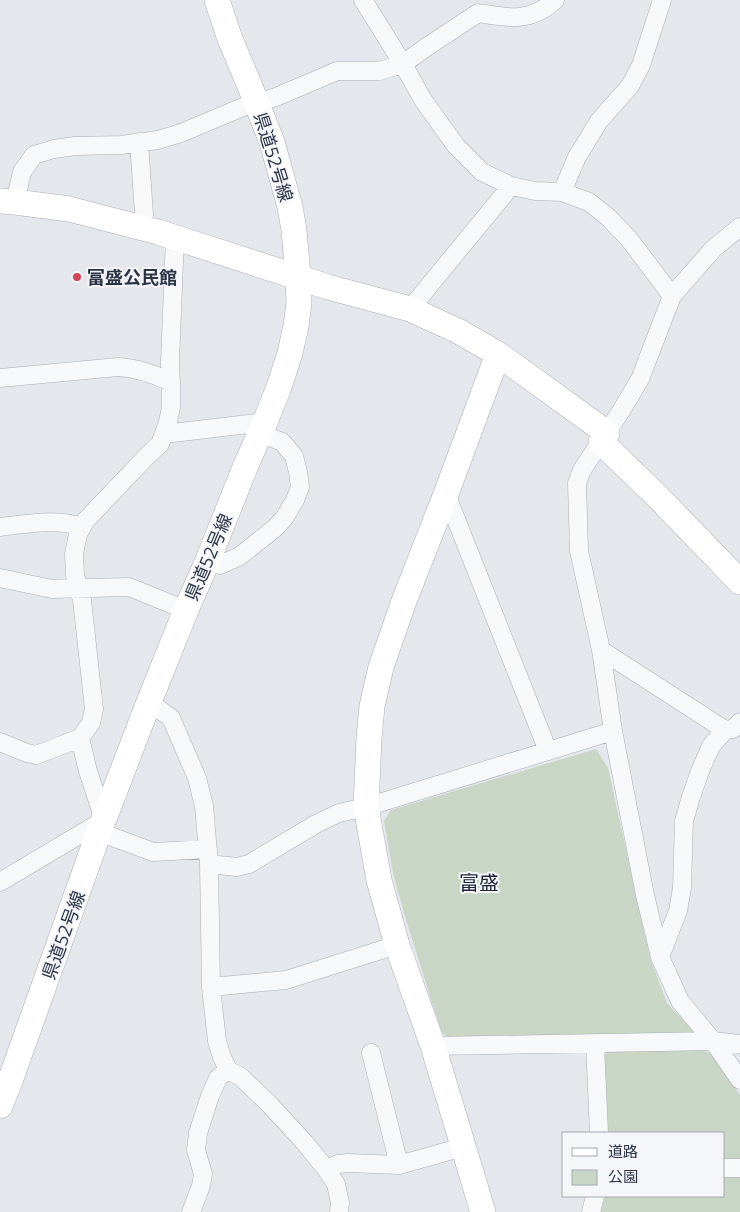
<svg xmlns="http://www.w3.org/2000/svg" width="740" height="1212" font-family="'Open Sans','Noto Sans JP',sans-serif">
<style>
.green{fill:#c9d6c5}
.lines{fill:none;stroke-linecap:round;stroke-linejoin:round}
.street-casing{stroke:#a9aeb7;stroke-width:19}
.secondary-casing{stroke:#a9aeb7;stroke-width:26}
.street{stroke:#f7f8fa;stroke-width:18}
.secondary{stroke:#fff;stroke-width:25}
.poi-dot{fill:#d1495b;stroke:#f4f6f9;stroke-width:2}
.labels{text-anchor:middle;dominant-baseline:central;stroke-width:4;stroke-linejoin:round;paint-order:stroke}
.street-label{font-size:18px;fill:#2b3445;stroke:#f4f6f9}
.poi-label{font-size:18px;font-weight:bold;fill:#2b3445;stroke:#f4f6f9;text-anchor:start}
.quarter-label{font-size:20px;fill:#1d2536;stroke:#f4f6f9}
</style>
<rect width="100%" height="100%" fill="#e4e7ec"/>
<path class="green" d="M596,749L608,768L650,958L667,1003L695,1033L449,1039L441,1031L404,913L393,873L384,821L391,810Z
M698,1049L710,1053L740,1095V1161H724V1133H605L603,1057L609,1050Z
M740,1176V1212H601L605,1196H724V1177Z"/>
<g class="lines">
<defs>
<path id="street" d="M363,0L403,64L423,100L456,146L482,172L511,186L535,191L562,192L589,202L608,217L629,239L672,296L640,379L621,411L582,470L577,483L579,551L601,650L613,731L645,895L660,957L680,1001L713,1041L740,1080
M139,142L145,229
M562,192L577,157L599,121L630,86L641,65L662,0
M15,202L22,172L34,155L54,149L75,146L121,145L158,140L181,133L243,107L276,97L337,71H379L403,64L425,48L478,13C507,18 531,23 555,0
M672,296L713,249L740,227
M410,309L511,186
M0,378L118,367C138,368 154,374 171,382
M164,434L265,422
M446,494L548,751
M0,527C27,524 56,518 82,527
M208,560L220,565L240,556L275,528L285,517L295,500L300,487L298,472L294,456L282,442L260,433
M0,578L52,589L129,587L186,610
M601,650L725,730
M149,702L171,718L197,778L204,806L209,864L211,987L217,1041L222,1057L228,1070L241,1077L270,1105L305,1143L326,1169L336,1184L340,1203L339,1212
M0,742L27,753L36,755L80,738L91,723L94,709L82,600L75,575L74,554L78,534L86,520L148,455L160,444L168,422L171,407V386L170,362L175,237
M99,832L153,852L208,849
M209,864L237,867L249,864L316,824L339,813L366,807L613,731
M0,882L104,820L88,771L80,738
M660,957L678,911L682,888L684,821L691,797L700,771L711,746L725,730L733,729L740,722
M211,987L286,980L397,945
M595,1044L599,1133
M433,1046L713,1041L740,1044
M371,1053L399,1165
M724,1168H740
M326,1169L338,1164L348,1163L399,1165L463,1147
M191,1212L201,1186L203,1174L196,1150L198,1133L210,1096L218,1078L228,1070
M591,1212L595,1196"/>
<path id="secondary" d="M0,201L15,202L69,209L158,232L328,287L410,309L458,331L498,354L607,433
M601,442L660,499L740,582
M0,1106L10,1081L99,832L149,702L186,610L208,560L246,465L265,422L279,387L290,353L296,326L299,303L298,276L294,230L290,207L272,142L249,84L230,39L217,0
M483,1212L433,1046L397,945L379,880L366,807L369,738L372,706L381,667L404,601L446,494L498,354"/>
</defs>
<use href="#street" class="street-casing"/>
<use href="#secondary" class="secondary-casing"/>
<use href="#street" class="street"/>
<use href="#secondary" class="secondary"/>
</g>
<circle class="poi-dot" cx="77" cy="277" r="5"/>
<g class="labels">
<g class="street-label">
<text transform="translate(274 157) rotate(73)">県道52号線</text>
<text transform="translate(208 557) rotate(-67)">県道52号線</text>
<text transform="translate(63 935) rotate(-70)">県道52号線</text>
</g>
<g class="poi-label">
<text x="87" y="277">富盛公民館</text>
</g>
<g class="quarter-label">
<text x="479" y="882">富盛</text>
</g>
</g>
<rect x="562" y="1132" width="162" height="65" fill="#f4f6f9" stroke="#a4a8b1"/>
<rect x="572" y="1148" width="25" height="8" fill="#ffffff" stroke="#a4a8b1"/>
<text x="608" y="1157" font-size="15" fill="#2b3445">道路</text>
<rect x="572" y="1170" width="25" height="15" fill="#c9d6c5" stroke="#a4a8b1"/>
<text x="608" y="1182" font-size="15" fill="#2b3445">公園</text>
</svg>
